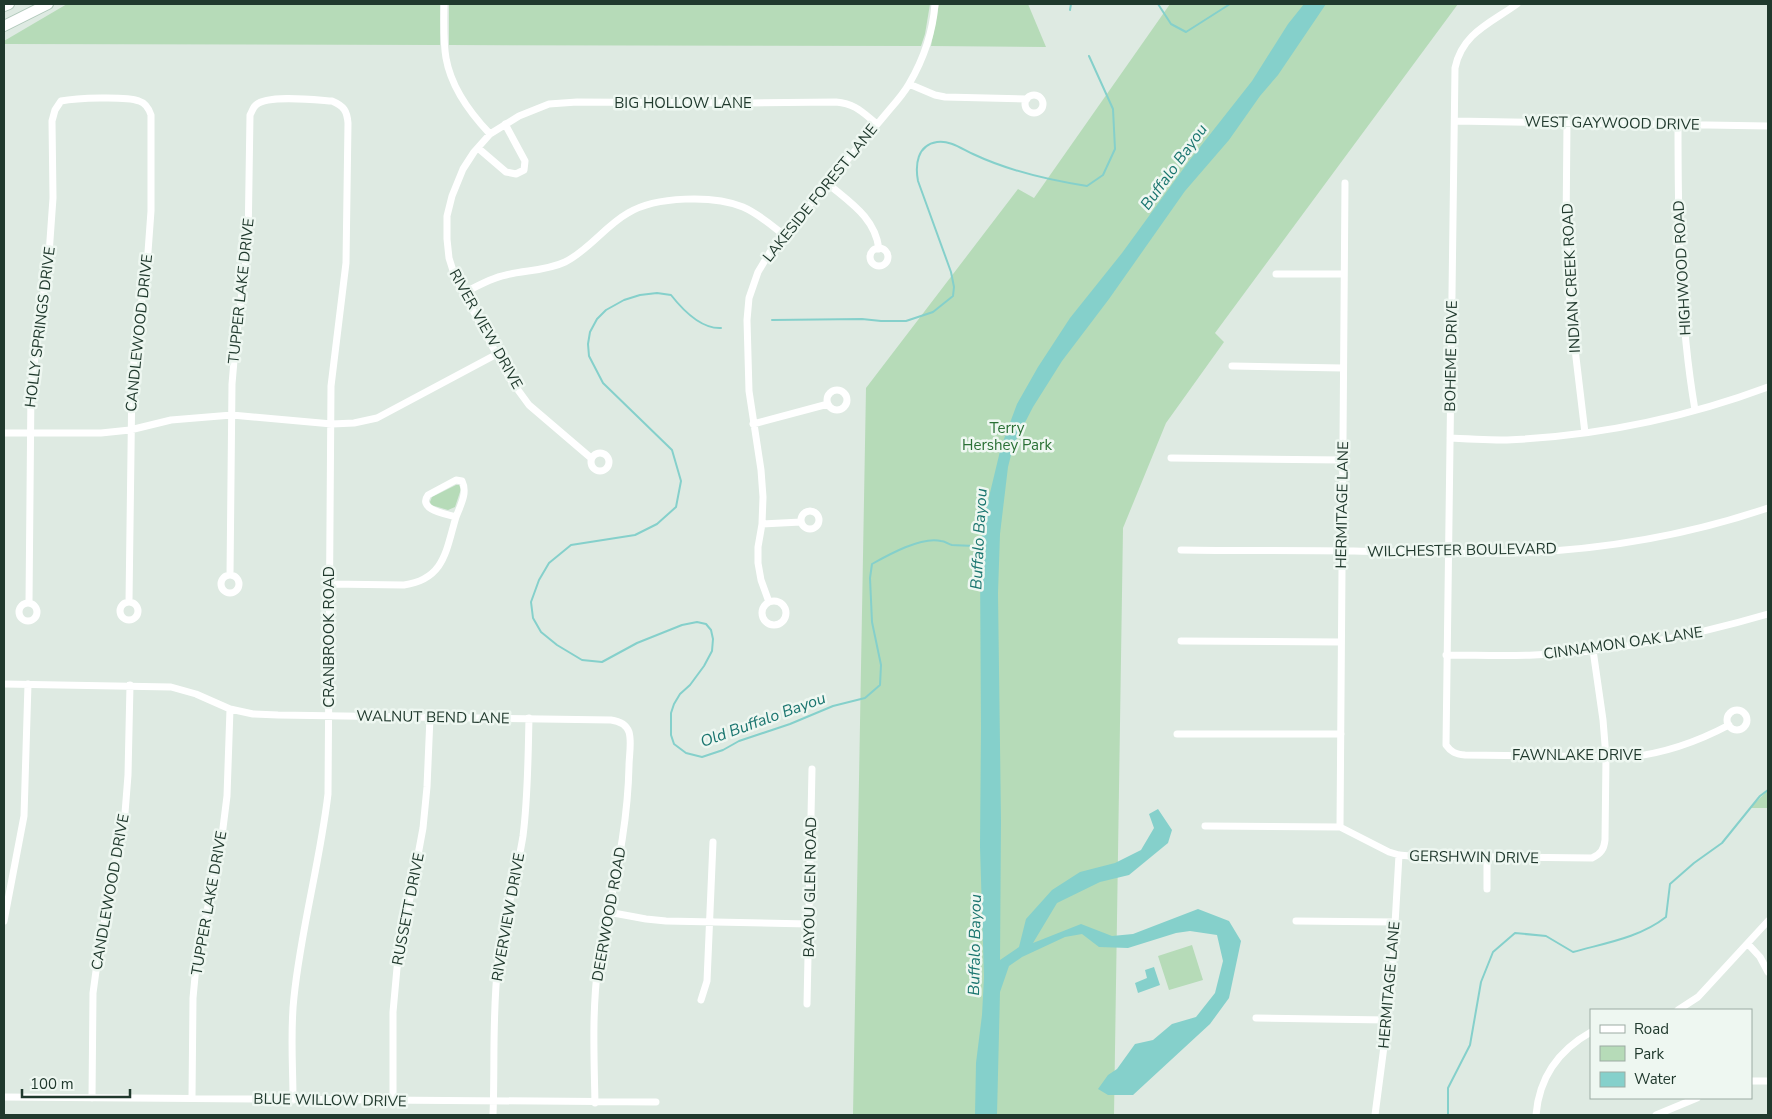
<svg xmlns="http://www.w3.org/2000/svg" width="1772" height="1119" font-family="'Nunito Sans',sans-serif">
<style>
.green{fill:#b6dbb8}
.water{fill:#85d0cb}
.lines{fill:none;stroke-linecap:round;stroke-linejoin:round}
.stream{stroke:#85d0cb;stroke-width:2}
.secondary-casing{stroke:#b1c9bb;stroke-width:12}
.street{stroke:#fff;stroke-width:7}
.secondary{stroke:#fff;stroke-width:10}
.labels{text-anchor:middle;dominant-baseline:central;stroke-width:5;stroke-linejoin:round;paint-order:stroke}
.street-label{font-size:15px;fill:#20392d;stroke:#eef7f1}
.park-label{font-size:15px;fill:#2a7035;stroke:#eef7f1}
.water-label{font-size:16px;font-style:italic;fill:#1a756f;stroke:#eef7f1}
</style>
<rect width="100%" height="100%" fill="#deeae2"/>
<path class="green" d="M67,4H440V45L4,44V41Z
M449,4H930L925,34L921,46L449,45Z
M939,4H1028L1046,47L931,46Z
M1170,4H1458L1215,333L1224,342L1166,423L1123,528L1114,1115H853L866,388L1018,189L1034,198Z
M456,485H459L461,489L455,507L448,510L431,505L430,502L432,497Z
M1768,790V808H1750Z
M1192,945L1203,980L1169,990L1158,956Z"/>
<path class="water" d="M1304,4H1326L1278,75L1260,96L1229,140L1185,191L1109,299L1062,361L1033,407L1017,438L1012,451L1008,467L1000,534L998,593L1001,821L1000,960L1019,947L1026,919L1052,890L1080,872L1115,863L1141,850L1154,828L1149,814L1158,809L1172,830L1168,843L1129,875L1100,882L1057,903L1033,943L1081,924L1112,936L1133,934L1198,909L1229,921L1241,941L1229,998L1210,1024L1133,1095H1108L1098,1089L1108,1075L1117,1069L1135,1044L1153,1040L1172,1024L1196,1017L1215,993L1223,961L1217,935L1190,931L1176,933L1128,948L1099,947L1082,934L1065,937L1022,957L1009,966L1000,992L997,1115H975L976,1063L982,1015L984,977L980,847L981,728L980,562L983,522L1001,447L1017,404L1038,367L1070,318L1122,253L1189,161L1252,81L1288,24Z
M1154,967L1160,985L1138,993L1135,983L1147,978L1145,970Z"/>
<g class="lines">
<path class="stream" d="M1158,4L1171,24L1186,32L1230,4
M1070,10L1071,4
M772,320L862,319L881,321H906L933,312L953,296L954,287L951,272L918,181C915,165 917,145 937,142C950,140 962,149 973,154C1009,171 1048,180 1087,186L1103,175L1115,149L1113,109L1089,56
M721,328C701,329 682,309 671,295L657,293L640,295L624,300L606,310L597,319L590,332L588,344L589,356L603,383L672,450L681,481L676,507L657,524L635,535L571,545L549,563L539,580L531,602L533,618L541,632L557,645L582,660L602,662L637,643L682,625L697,622L706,624L711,630L713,639L712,651L704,666L690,685L680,694L674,704L671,713V735L674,744L686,753L702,757L723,750L739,741L790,724L833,706L865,698L880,685L881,665L872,622L870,578L872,564C888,555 922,536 941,541C945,541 948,544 952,545C963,546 973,545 983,548
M1448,1115V1088L1470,1045L1481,982L1493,952L1515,933L1546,936L1573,952C1605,943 1639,938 1666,917L1670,884L1694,863L1722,843L1760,796L1768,790"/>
<defs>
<path id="secondary" d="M4,6L9,4
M4,26L48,4"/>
</defs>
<use href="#secondary" class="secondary-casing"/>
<path class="street" d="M444,4C444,21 443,41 446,58C451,87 470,113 490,134
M1517,4C1491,23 1462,33 1455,68L1446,745C1451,752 1455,754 1465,755L1630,757C1666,753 1697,742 1729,725
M909,84L935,95L945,97L1027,99
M1025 104a9 9 0 1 1 18 0a9 9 0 1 1-18 0Z
M1455,121L1768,126
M1567,123L1566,230L1570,307L1585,433
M1678,124C1678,219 1679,316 1695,410
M478,148L506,172L516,174L524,170L525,161L505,124
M827,183C849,202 875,217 879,249
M870 257a9 9 0 1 1 18 0a9 9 0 1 1-18 0Z
M1276,274H1344
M464,293C477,286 491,278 506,275C525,270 546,271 565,262C589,250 605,226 628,213C656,196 714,195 743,207C759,214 771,225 784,235
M1232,366L1343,368
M827 400a10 10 0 1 1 20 0a10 10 0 1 1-20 0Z
M753,424L828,404
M4,433H101L130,430L171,420L232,415L332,424L354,423L377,418L497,354
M1450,438C1469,439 1488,440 1507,440C1596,436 1685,418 1768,387
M591 462a9 9 0 1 1 18 0a9 9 0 1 1-18 0Z
M591,458L529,405L510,379L455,277L449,258L447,239V216L452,196L463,169L474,152L490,134L519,116L549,104L577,102L749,103L836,102C856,104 862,112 877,124
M1171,458L1343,460
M456,480L462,481C468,493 460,506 456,517C447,514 417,510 428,495Z
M801 520a9 9 0 1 1 18 0a9 9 0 1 1-18 0Z
M762,524L801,522
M1181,550C1239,551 1296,550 1354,551C1406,552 1457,554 1509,553C1597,551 1685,536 1768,508
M230,575L232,384L235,349L248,244L250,115C252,112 253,107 256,105C267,94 317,100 332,101C344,106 347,111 348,123L346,263L331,386L328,794C320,862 301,929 294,997C290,1031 293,1066 293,1100
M221 584a9 9 0 1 1 18 0a9 9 0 1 1-18 0Z
M329,584L404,585C445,579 446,550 456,517
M762 613a12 12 0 1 1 24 0a12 12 0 1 1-24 0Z
M120 611a9 9 0 1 1 18 0a9 9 0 1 1-18 0Z
M769,602L761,580L758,563V547L762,524L763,497L761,470L749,391L747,320L749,298L758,272L770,252L890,109C897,101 904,93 909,84C923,60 933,31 935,4
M19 612a9 9 0 1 1 18 0a9 9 0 1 1-18 0Z
M29,603L31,387L49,254L53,198L52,121L55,110L61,101C76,98 126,96 139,101C146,103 149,109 151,115V211L148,252L132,377L129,602
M1181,641L1341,642
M1446,655C1475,655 1505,656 1534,655C1613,652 1693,636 1768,614
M4,684L171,687L196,694L230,709L253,714L278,715L611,720C619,721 626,724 629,732C632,742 629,756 629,766C628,815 619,862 609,909C605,928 601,947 598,965C592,1011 594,1057 595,1103
M1727 720a10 10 0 1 1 20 0a10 10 0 1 1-20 0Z
M1177,734H1341
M1205,826L1340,827L1389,852L1399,855L1410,856L1592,858C1601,854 1604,849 1605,840L1606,757L1603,720L1593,650
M1340,827L1345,183
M1487,857V889
M608,912L646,919L666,921L809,924
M4,921L24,816L28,684
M1296,921L1395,922
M1748,944L1760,957L1768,972
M701,1000L707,981L713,842
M807,1004L812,769
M1678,1010L1698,997L1768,921
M1256,1018L1387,1020
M1751,1081H1768
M4,1097L656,1102
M92,1098L93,993L99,949L125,813L128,775L130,685
M192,1098L193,998L196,966L222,836L227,796L230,709
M393,1101V1012L397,968L423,828L427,787L430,717
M493,1115C495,1065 492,1014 498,963C504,920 516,879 523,836C528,797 528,758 529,718
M1375,1115L1391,993L1399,855
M1536,1115C1539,1078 1559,1050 1591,1032
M1656,1115L1697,1098"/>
<use href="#secondary" class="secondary"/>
</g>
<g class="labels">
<g class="street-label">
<text x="683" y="103">BIG HOLLOW LANE</text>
<text transform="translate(1612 123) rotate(1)">WEST GAYWOOD DRIVE</text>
<text transform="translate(820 193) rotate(-51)">LAKESIDE FOREST LANE</text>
<text transform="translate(1682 268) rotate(-93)">HIGHWOOD ROAD</text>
<text transform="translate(1571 278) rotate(-93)">INDIAN CREEK ROAD</text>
<text transform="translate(241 291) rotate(-84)">TUPPER LAKE DRIVE</text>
<text transform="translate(40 327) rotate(-83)">HOLLY SPRINGS DRIVE</text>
<text transform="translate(486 329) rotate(61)">RIVER VIEW DRIVE</text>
<text transform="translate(139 333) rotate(-84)">CANDLEWOOD DRIVE</text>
<text transform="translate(1451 356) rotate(-89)">BOHEME DRIVE</text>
<text transform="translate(1342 505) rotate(-89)">HERMITAGE LANE</text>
<text transform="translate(1462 550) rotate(-1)">WILCHESTER BOULEVARD</text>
<text transform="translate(329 637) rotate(-90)">CRANBROOK ROAD</text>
<text transform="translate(1623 643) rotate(-8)">CINNAMON OAK LANE</text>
<text transform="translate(433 717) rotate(1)">WALNUT BEND LANE</text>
<text x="1577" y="755">FAWNLAKE DRIVE</text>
<text transform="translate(1474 857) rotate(1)">GERSHWIN DRIVE</text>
<text transform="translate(810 887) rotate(-89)">BAYOU GLEN ROAD</text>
<text transform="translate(110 892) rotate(-80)">CANDLEWOOD DRIVE</text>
<text transform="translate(209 903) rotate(-80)">TUPPER LAKE DRIVE</text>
<text transform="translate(408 909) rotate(-79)">RUSSETT DRIVE</text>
<text transform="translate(609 914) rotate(-80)">DEERWOOD ROAD</text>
<text transform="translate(508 917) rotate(-80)">RIVERVIEW DRIVE</text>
<text transform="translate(1389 985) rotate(-85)">HERMITAGE LANE</text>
<text transform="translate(330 1100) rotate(1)">BLUE WILLOW DRIVE</text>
</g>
<g class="park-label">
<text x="1007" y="428">Terry<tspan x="1007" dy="17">Hershey Park</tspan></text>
</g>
<g class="water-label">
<text transform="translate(1174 167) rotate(-54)">Buffalo Bayou</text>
<text transform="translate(979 539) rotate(-87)">Buffalo Bayou</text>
<text transform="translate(763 720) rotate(-20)">Old Buffalo Bayou</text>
<text transform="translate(975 945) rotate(-89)">Buffalo Bayou</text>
</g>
</g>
<rect width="1772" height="1119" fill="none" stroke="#20392d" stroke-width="10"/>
<rect x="1590" y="1009" width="162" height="90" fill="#eef7f1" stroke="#9caba3"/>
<rect x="1600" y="1025" width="25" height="8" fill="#ffffff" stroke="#9caba3"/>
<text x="1634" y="1034" font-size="15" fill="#20392d">Road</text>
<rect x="1600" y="1046" width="25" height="15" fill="#b6dbb8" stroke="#9caba3"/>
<text x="1634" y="1059" font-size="15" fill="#20392d">Park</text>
<rect x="1600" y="1072" width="25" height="15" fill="#85d0cb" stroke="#9caba3"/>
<text x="1634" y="1084" font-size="15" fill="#20392d">Water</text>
<path d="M22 1089v8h108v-8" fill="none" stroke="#20392d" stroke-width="2.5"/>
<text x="30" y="1089" font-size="15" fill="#20392d" stroke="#eef7f1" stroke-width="4" paint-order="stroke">100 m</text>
</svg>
